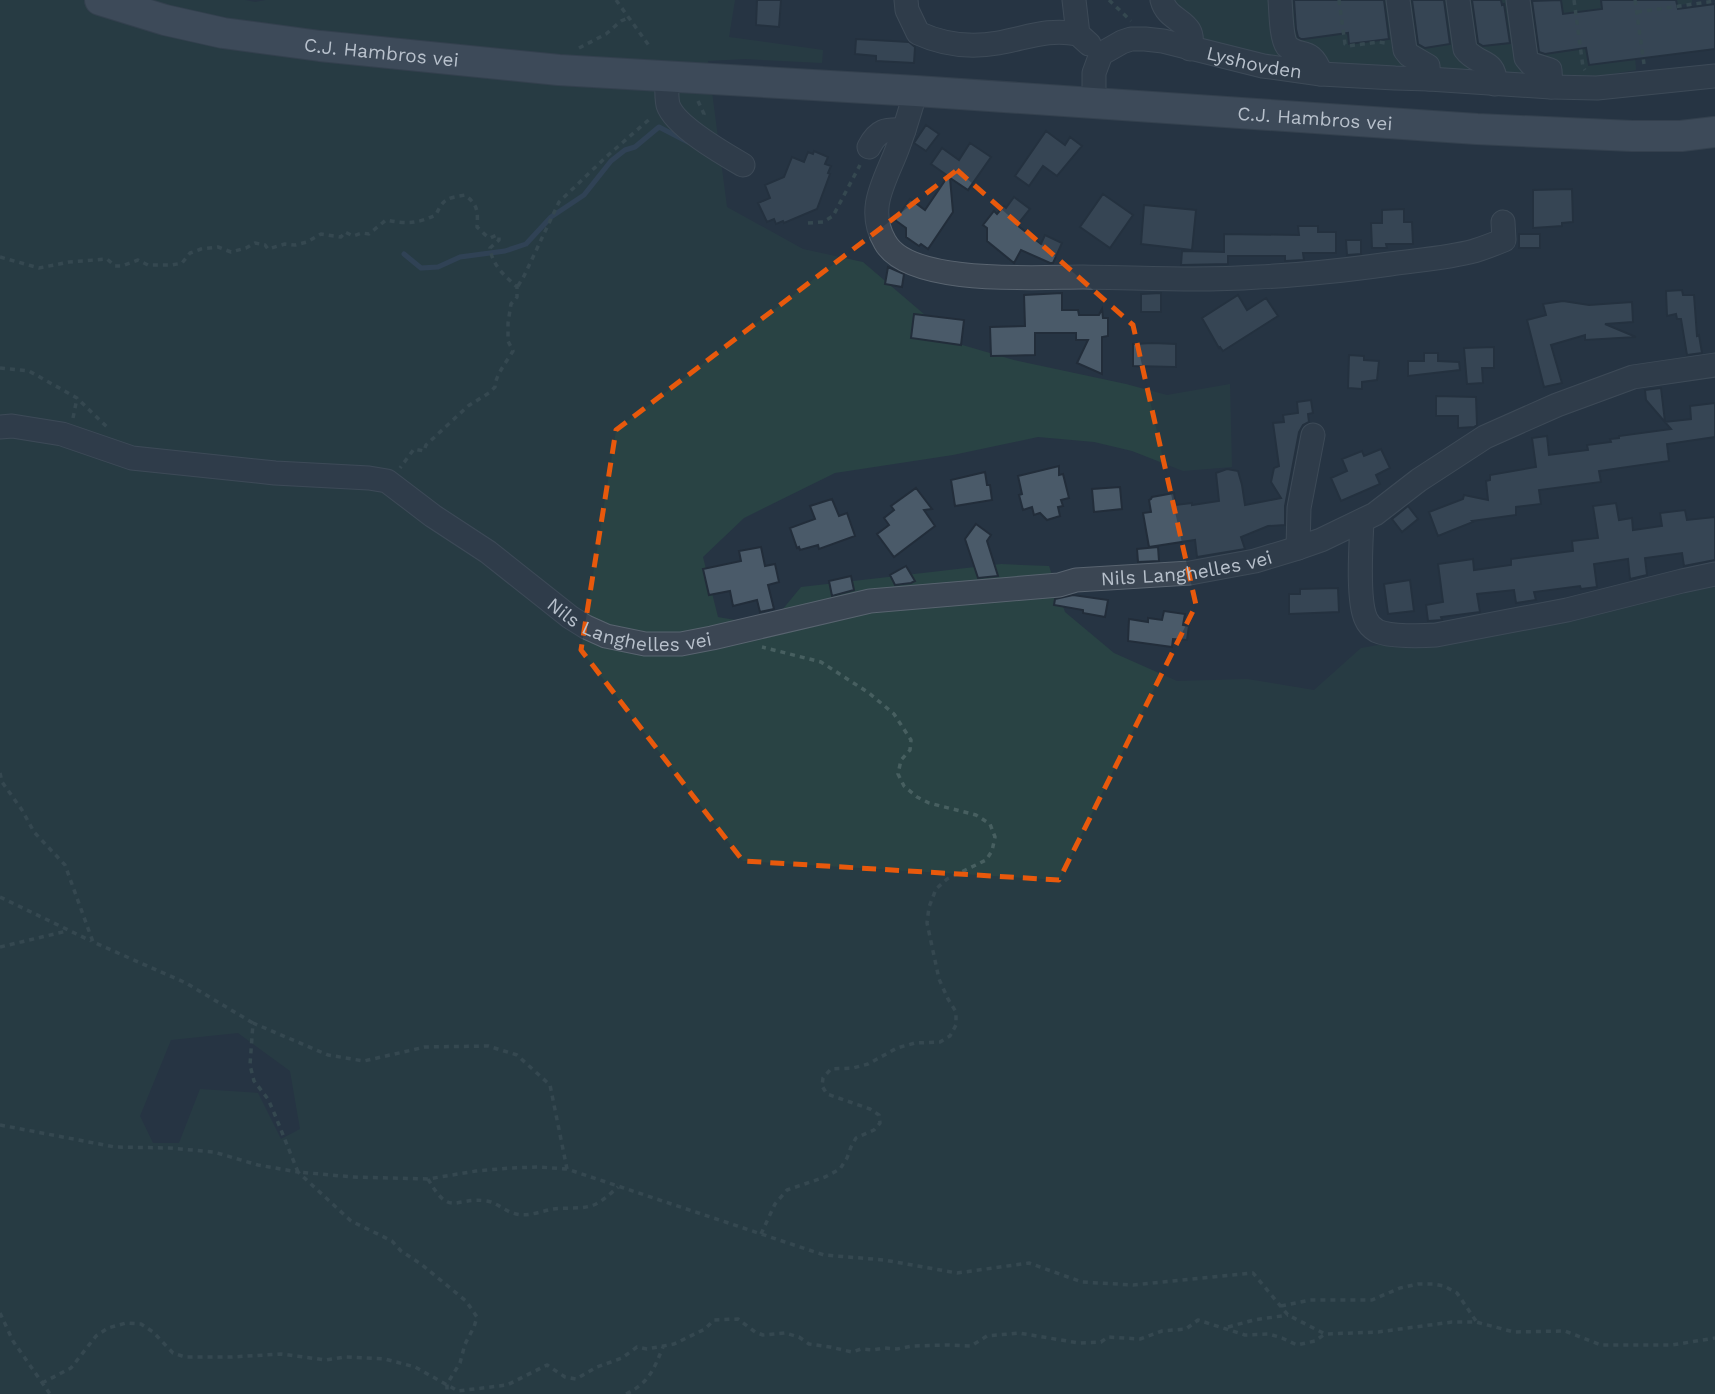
<svg xmlns="http://www.w3.org/2000/svg" width="1715" height="1394" font-family="'Work Sans',sans-serif">
<style>
.green{fill:#294344;fill-rule:evenodd}
.lines{fill:none;stroke-linecap:round;stroke-linejoin:round}
.stream{stroke:#3c536c;stroke-width:5}
.building{fill:#4a5a69;stroke:#222d3a;stroke-width:2}
.minor-casing{stroke:#596470;stroke-width:25}
.major-casing{stroke:#454f5c;stroke-width:32}
.path{stroke:#475f60;stroke-width:3.5;stroke-dasharray:5 5;stroke-linecap:butt}
.minor{stroke:#3b4653;stroke-width:23}
.major{stroke:#596573;stroke-width:30}
.marked{fill:none;stroke:#e8590c;stroke-width:5;stroke-dasharray:14 9;stroke-linejoin:round}
.labels{text-anchor:middle;dominant-baseline:central;stroke-width:5;stroke-linejoin:round;paint-order:stroke}
.street-label{font-size:19px;fill:#b8c1cc;stroke:#1f2b38}
</style>
<rect width="100%" height="100%" fill="#263443"/>
<path class="green" d="M0,0H245L255,2L266,0H735L729,37L823,50L822,63L745,59L708,61L727,207L803,249L863,262L959,344L1014,360L1126,384L1167,395L1230,384L1232,467L1183,471L1132,451L1094,442L1038,437L953,455L835,473L744,518L703,557L718,617L769,626L801,587L1001,564L1049,566L1065,612L1114,653L1177,681L1247,679L1314,690L1361,648L1715,587V1394H0ZM238,1033L290,1071L300,1129L281,1139L258,1093L200,1089L179,1143H153L140,1116L171,1040Z
M1157,0H1692V3L1632,13L1636,70L1583,79L1377,68L1210,48Z"/>
<g class="lines">
<path class="stream" d="M404,254L421,268L438,267L460,257L505,251L526,244L551,217L584,195L611,161L625,150L635,147L659,127L688,142"/>
</g>
<path class="building" d="M757,0H781L779,27L756,25Z
M1294,0H1384L1389,39L1349,44L1348,33L1304,39H1301L1298,37L1296,29Z
M1412,0H1444L1450,44L1425,48L1418,44Z
M1472,0H1501L1502,5L1504,4L1510,43L1483,46L1478,43Z
M1561,0L1563,14L1602,9L1601,0H1676L1678,9L1715,4V49L1589,65L1586,48L1545,54L1539,52L1532,1Z
M856,39L909,42L915,47L914,63L876,61V56L855,54Z
M926,125L939,134L926,151L914,143Z
M1046,131L1065,145L1070,137L1082,146L1057,176L1043,166L1029,186L1015,176Z
M970,143L991,157L968,190L950,178L953,212L928,249L921,244L919,246L906,237V228L895,220L910,199L925,210L948,176L931,164L942,148L959,160Z
M814,151L828,157L825,164L831,166L828,173L830,174L817,209L784,223L783,221L776,224L774,219L767,222L758,203L770,198L765,185L784,177L792,157L804,162L808,152L813,154Z
M1572,189L1573,222L1562,223V226L1533,228V190Z
M1103,194L1133,215L1110,248L1080,227Z
M1014,197L1030,209L1017,225L1041,244L1045,235L1062,243L1053,263H1050L1021,250L1014,263L987,241V228L983,225L994,211L997,214L1004,206L1006,208Z
M1144,205L1196,210L1192,250L1141,244Z
M1404,209V222H1412L1413,244H1386L1387,248H1372L1371,223H1382V210Z
M1298,226H1318V232H1336V253H1303L1304,260L1285,261V256H1228V264L1181,265L1182,251L1224,252V234L1299,235Z
M1519,234H1540V248H1519Z
M1346,240H1361V254L1347,255Z
M888,267L904,274L902,287L885,284Z
M1682,290L1683,295H1694L1697,336L1699,335L1702,353L1687,355L1681,319H1677L1676,314L1667,316L1666,291Z
M1062,293V310H1078L1079,315H1099L1102,309L1103,318H1108V336L1102,337V374L1077,363L1088,340H1076V333H1035V355L991,356L990,327L1025,326L1024,295Z
M1161,293V312H1141V294Z
M1238,295L1247,310L1266,298L1278,316L1223,351L1220,347L1219,348L1202,318Z
M1563,301L1589,305L1632,302L1633,322L1605,324L1636,337L1585,340V335L1551,345L1562,383L1544,387L1527,320L1546,315L1543,304Z
M914,314L964,320L961,345L911,338Z
M1153,343L1176,344V367L1133,366V344Z
M1494,347V368H1482L1483,383L1467,384L1464,348Z
M1424,353H1438V361L1459,362L1460,370L1408,376V361H1424Z
M1349,355L1364,356V360L1379,361L1377,380L1362,382V389L1348,388Z
M1661,388L1665,422L1691,419L1690,406L1715,403V437L1667,444L1669,461L1599,471L1601,482L1539,490L1541,504L1516,507V515L1472,521L1473,522L1438,536L1429,512L1463,499L1464,495L1488,500L1486,481L1490,480V475L1536,467L1532,438L1547,436L1549,455L1588,450L1587,445L1611,442L1610,439L1619,438V436L1671,429L1646,400L1645,390Z
M1436,396L1476,397L1477,425L1474,427L1458,428V416H1436Z
M1311,400L1313,413L1308,414L1309,422L1303,425L1299,432L1285,506V525L1268,526L1241,537L1245,549L1197,557L1195,540L1149,547L1143,513L1151,512L1149,500L1151,499L1152,497L1174,493L1176,505L1192,503V505L1219,501L1216,473L1227,469L1238,471L1242,485L1245,505L1281,498L1271,482L1274,468L1279,466L1273,423L1284,422L1283,415L1298,413L1297,402Z
M1381,449L1390,468L1376,475L1380,484L1341,501L1331,478L1347,471L1342,459L1362,451L1364,456Z
M1059,466V475L1063,474L1069,498L1061,500L1063,506L1058,507L1060,516L1047,520L1040,513L1034,515L1032,507L1023,510L1019,495L1022,494L1018,476Z
M985,472L987,485H990L992,500L955,506L951,480Z
M1120,487L1122,509L1094,512L1092,489Z
M916,488L932,509L924,510L935,526L894,557L877,534L889,525L884,518L894,510L891,506Z
M832,499L839,516L847,513L855,536L819,549L818,545L800,550L799,547L797,548L790,528L815,519L810,506Z
M1616,503L1619,520L1632,518L1633,530L1662,526L1660,513L1685,510L1687,520L1715,517V560L1684,566L1682,553L1645,558L1647,575L1630,579L1628,559L1594,564L1597,587L1581,589L1580,586L1534,592L1536,600L1516,603L1514,590L1477,594L1480,612L1441,617L1442,620L1428,621L1426,605L1443,602L1438,564L1473,559L1474,570L1511,565V559L1573,551L1572,541L1598,538L1593,506Z
M1408,506L1418,519L1402,532L1392,519Z
M976,524L991,535L987,541L998,576L978,578L965,539Z
M761,547L765,566L775,564L779,582L768,585L774,609L760,612L757,600L733,606L730,591L709,595L703,569L741,561L739,551Z
M1158,547L1159,561L1138,562L1137,549Z
M906,566L915,581L911,583L895,585L890,575Z
M851,576L854,590L832,596L829,581Z
M1410,580L1414,611L1388,614L1384,584Z
M1338,588L1339,612L1289,614V594H1300V589Z
M1073,595L1108,600L1105,617L1083,613V610L1054,605L1055,599Z
M1164,611L1185,614L1183,625L1189,626L1187,640L1173,639L1172,647L1128,641L1129,619L1148,622V618L1162,620Z"/>
<g class="lines">
<defs>
<g id="minor">
<path d="M906,0L907,10L918,33C944,45 970,48 998,43C1027,38 1048,28 1078,34"/>
<path d="M1074,0L1078,34L1089,44"/>
<path d="M1162,0C1168,24 1198,19 1190,49"/>
<path d="M1280,0C1281,11 1281,38 1287,46C1299,59 1311,45 1321,74"/>
<path d="M1398,0L1405,50L1409,55L1428,66L1429,79"/>
<path d="M1458,0L1465,49C1477,66 1496,58 1495,84"/>
<path d="M1518,0L1526,58L1531,64L1550,70L1551,87"/>
<path d="M667,77C667,86 666,96 668,105C675,126 724,154 743,165"/>
<path d="M916,91C910,110 905,129 898,147C886,180 865,208 885,242C909,286 1038,277 1083,277C1141,278 1200,281 1258,277C1302,275 1347,270 1390,264C1418,260 1448,258 1474,251C1484,248 1494,244 1504,240L1503,222"/>
<path id="s1" d="M1094,103V73L1101,54L1122,42L1131,39H1145L1163,41L1263,66L1321,74L1395,78L1429,79L1551,87L1597,88L1715,76"/>
<path d="M869,147C878,130 885,129 904,130"/>
<path id="s2" d="M0,427L12,426L62,434L132,458L275,473L369,478L387,481L433,516L488,552L570,617L586,627L606,636L645,644H681L712,638L870,601L1059,585L1076,580L1190,573L1255,561L1298,548L1321,540L1375,514L1419,480L1485,437L1557,405L1633,377L1715,365"/>
<path d="M1362,521C1361,544 1357,600 1366,619C1368,624 1372,628 1377,631C1390,637 1422,636 1436,635L1567,610L1682,581L1715,574"/>
<path d="M1298,548L1299,508L1313,435"/>
</g>
<g id="major">
<path id="s3" d="M100,0L165,20L223,33L320,46L559,70L916,91L1477,129L1632,136H1681L1715,132"/>
</g>
</defs>
<use href="#minor" class="minor-casing"/>
<use href="#major" class="major-casing"/>
<path class="path" d="M616,0L650,47
M1109,0L1131,21
M1339,0L1345,44L1348,46L1379,42L1385,43
M1574,0L1583,67L1585,70
M1635,0L1644,64
M1637,12L1715,1
M579,48L606,34L621,21L628,18
M698,101L704,114L703,117
M808,223L823,222L833,216L860,165
M0,257L39,268L69,262L107,259L115,266H122L138,260L148,265H172L182,263L190,253L201,249L218,247L231,252L246,248L255,243L265,245L268,249L285,244L295,245L307,242L321,234L341,237L345,232L353,236L362,233L369,234L386,220C407,224 416,224 436,215C443,198 448,198 465,195C478,205 478,211 477,227C481,230 485,236 490,238L497,235L499,237V240L490,248C492,265 505,276 517,287V297L511,304L508,323V341L513,351C507,361 495,376 495,387L489,393L468,406L426,445L424,451L414,449L400,468
M518,286L524,276L559,202L606,157L652,117
M0,368L29,371L77,398L108,428
M73,418L77,398
M0,773L2,782L22,810L34,832L65,865L93,942L186,983L253,1023
M0,897L91,941
M0,947L67,931
M0,1125L115,1147L169,1148L214,1152L258,1165L298,1172L351,1221L392,1241L401,1251L421,1264L466,1301L477,1317L474,1327L465,1344L460,1363L447,1384V1394
M567,1169L538,1167L510,1168L476,1171L428,1179L353,1177L298,1172L275,1115L268,1099L254,1081L250,1065L253,1023L328,1055L364,1061L425,1047L488,1046L517,1055L550,1085L567,1169L824,1255L884,1260L957,1273L1029,1263L1082,1282L1133,1285L1253,1273L1288,1315L1325,1334L1378,1332L1452,1322H1476L1514,1332L1565,1331L1601,1345H1672L1715,1338
M428,1179C451,1219 454,1196 487,1201C498,1203 506,1212 516,1214C529,1217 541,1211 553,1209C567,1207 583,1210 596,1204C604,1200 611,1193 618,1187
M761,1234L775,1204L787,1190L825,1177L840,1169L847,1158L851,1147L856,1138L874,1130L880,1123L879,1115L870,1109L827,1094L822,1086L823,1078L831,1069L853,1068L868,1064L897,1048L915,1043L940,1042L950,1036L956,1025V1012L948,999L939,979L927,923L929,907L936,889L947,879L986,860L992,851L995,837L990,824L976,815L929,803L917,797L904,786L898,774L901,760L910,750L911,740L894,714L869,693L821,662L762,647
M1281,1306L1310,1300H1372L1400,1288L1418,1284H1433L1444,1286L1457,1293L1476,1321
M0,1313L13,1341L50,1394
M1228,1327L1254,1320L1288,1315
M42,1383L71,1368L96,1336L108,1328L126,1323L141,1324L153,1332L173,1353L185,1357H232L281,1354L326,1360L345,1357L385,1359L415,1367L458,1391L507,1385L547,1365L565,1377L576,1379L597,1367L622,1358L637,1347L647,1349L674,1344L705,1329L714,1320L738,1319L755,1332L763,1335L785,1333L799,1337L809,1344L830,1347L852,1352L861,1349L873,1350L884,1348L897,1349L912,1346L948,1345L971,1346L987,1336L1019,1333L1079,1343L1101,1342L1108,1337L1140,1339L1162,1331L1186,1329L1198,1320L1245,1335L1269,1334L1282,1338L1297,1345L1315,1341L1325,1334
M626,1394C649,1383 654,1369 663,1347"/>
<use href="#minor" class="minor"/>
<use href="#major" class="major"/>
</g>
<path d="M0 0H1715V1394H0ZM957,170L1133,325L1196,605L1059,880L743,861L581,650L616,430Z" fill="#263443" fill-opacity=".55" fill-rule="evenodd"/>
<path class="marked" d="M957,170L1133,325L1196,605L1059,880L743,861L581,650L616,430Z"/>
<g class="labels">
<g class="street-label">
<text stroke="none"><textPath href="#s3" startOffset="287">C.J. Hambros vei</textPath></text>
<text stroke="none"><textPath href="#s1" startOffset="210">Lyshovden</textPath></text>
<text stroke="none"><textPath href="#s3" startOffset="1223">C.J. Hambros vei</textPath></text>
<text stroke="none"><textPath href="#s2" startOffset="1250">Nils Langhelles vei</textPath></text>
<text stroke="none"><textPath href="#s2" startOffset="682">Nils Langhelles vei</textPath></text>
</g>
</g>
</svg>
